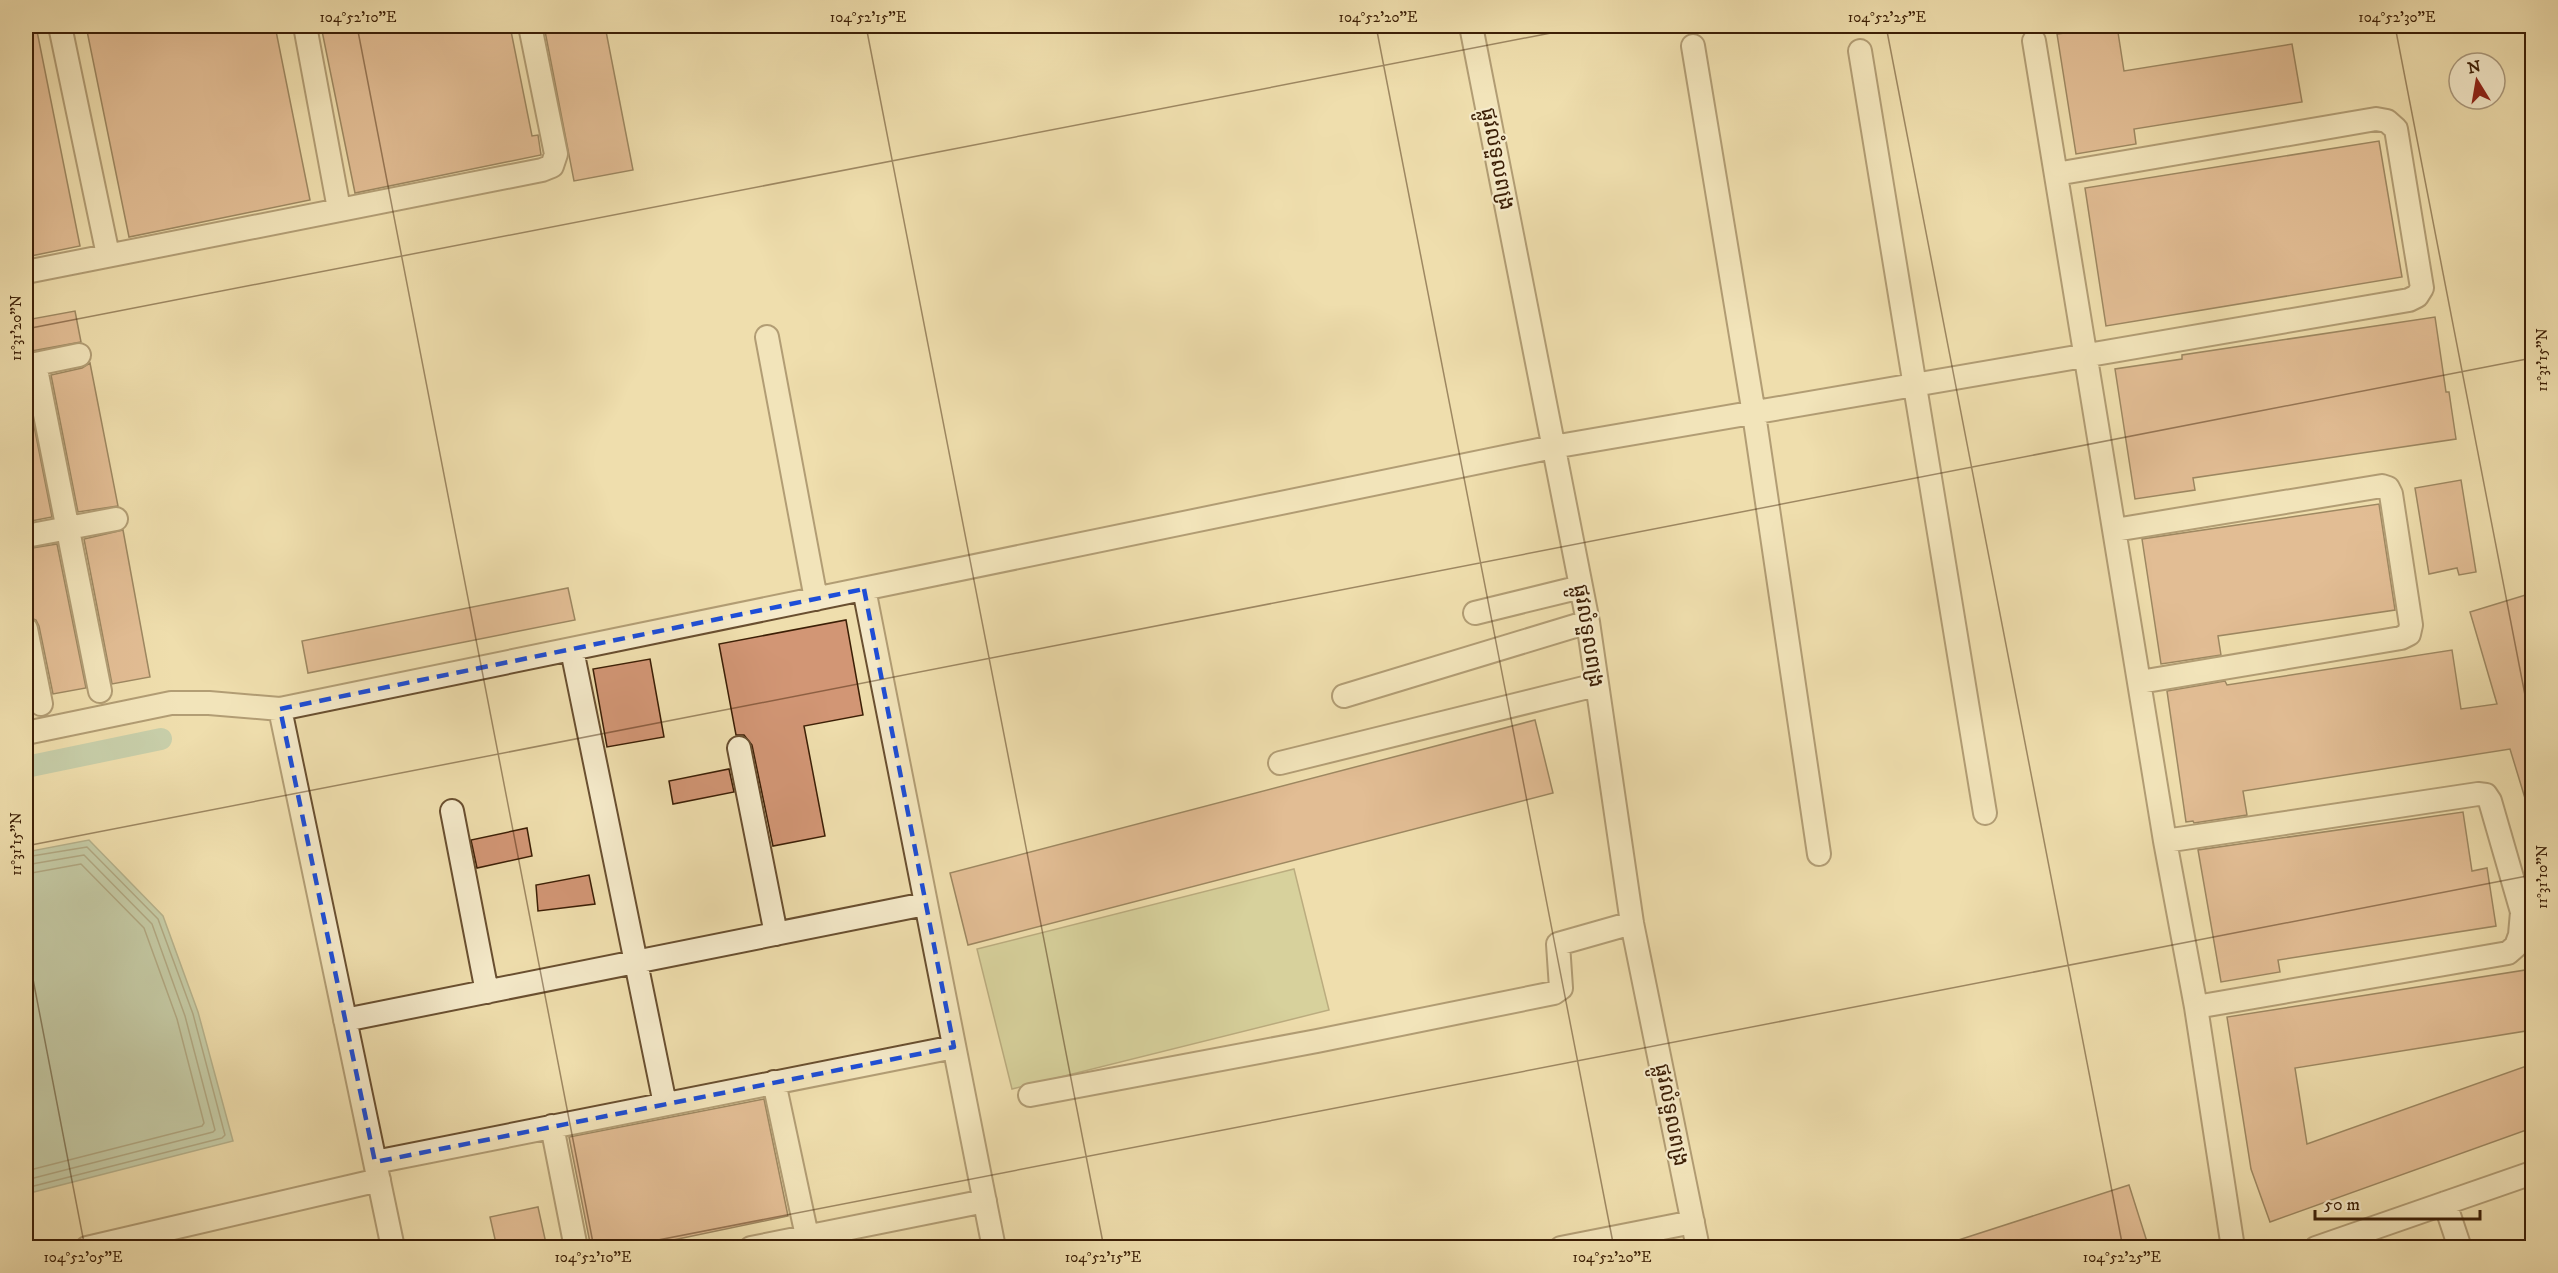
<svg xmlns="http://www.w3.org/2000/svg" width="2558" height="1273" font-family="'IM FELL DW Pica','Noto Sans Khmer',serif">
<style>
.green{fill:#bbc188;stroke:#7c7047;stroke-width:1.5}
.water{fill:#9abda6;stroke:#747e66;stroke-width:1.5}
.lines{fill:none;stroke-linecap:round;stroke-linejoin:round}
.shore{stroke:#6b6e56;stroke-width:1.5}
.canal{stroke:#9abda6;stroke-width:22}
.building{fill:#d29675;stroke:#3c1f06;stroke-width:1.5}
.minor-casing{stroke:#694f30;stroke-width:26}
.minor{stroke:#f5eaca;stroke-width:22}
.marked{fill:none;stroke:#1d4ed8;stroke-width:4.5;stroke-dasharray:12 8;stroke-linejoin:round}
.ticks{fill:none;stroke:#3c1f06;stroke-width:1.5;stroke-opacity:0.45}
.labels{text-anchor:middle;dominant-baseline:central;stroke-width:4.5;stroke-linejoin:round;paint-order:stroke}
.street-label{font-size:21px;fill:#3c1f06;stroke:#f5eaca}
.neatline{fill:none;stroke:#3c1f06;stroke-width:2}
.ticks-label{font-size:15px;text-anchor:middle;fill:#3c1f06}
</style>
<rect width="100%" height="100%" fill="#efdead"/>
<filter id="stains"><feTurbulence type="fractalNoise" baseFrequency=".00333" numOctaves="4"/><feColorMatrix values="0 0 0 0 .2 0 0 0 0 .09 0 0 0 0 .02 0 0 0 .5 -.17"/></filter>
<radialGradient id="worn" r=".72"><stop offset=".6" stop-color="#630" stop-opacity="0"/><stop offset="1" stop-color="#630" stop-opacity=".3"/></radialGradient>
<path class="green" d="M1294,869L1329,1010L1012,1089L977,949Z"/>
<path class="water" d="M89,840L163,916L198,1012L233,1141L26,1194V852Z"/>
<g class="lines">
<path class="shore" d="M26,857L87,847L158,919L193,1014L225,1135L222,1138L26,1188
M26,865L84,855L152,924L185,1016L215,1130L213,1132L26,1180
M26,874L81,864L144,928L177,1019L204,1123L202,1126L26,1171"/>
<path class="canal" d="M26,767L161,739"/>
</g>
<path class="building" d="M26,26H36L80,246L26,257Z
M86,26H275L310,200L129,237Z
M321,26H510L532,136L538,135L541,155L355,193Z
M544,26H605L633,170L574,181Z
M2117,26L2124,71L2292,44L2302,102L2134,129L2136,144L2076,154L2057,34Z
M2379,141L2402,277L2106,326L2085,188Z
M75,311L81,342L26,352V320Z
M2435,317L2446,392H2449L2456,439L2193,478L2195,490L2135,499L2115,369L2182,359V355Z
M90,363L118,506L78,512L51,375L82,368Z
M26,385L52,517L26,522Z
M2461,480L2476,572L2459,575L2457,568L2429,574L2415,488Z
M2379,504L2395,610L2218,636L2221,655L2161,664L2142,539Z
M123,530L150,677L112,684L84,539Z
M57,544L86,688L53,694L39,626L36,620L26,616V549Z
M568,588L575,620L308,673L302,641Z
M2532,593V807L2528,808L2510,749L2243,791L2247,815L2194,823L2193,821L2186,822L2167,691L2225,681L2227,685L2452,650L2461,709L2497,704L2470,612Z
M846,620L863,715L804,726L825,836L773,846L752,745L744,735H736L719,644Z
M650,659L664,737L607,747L593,669Z
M1535,720L1553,793L968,945L950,873Z
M729,769L734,792L673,804L669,781Z
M2463,812L2472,871L2487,868L2496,926L2278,960L2280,972L2221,982L2198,850Z
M527,828L532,856L477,868L471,840Z
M589,875L595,904L538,911L536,885Z
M2532,969V1030L2295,1068L2307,1144L2532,1064V1128L2270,1222L2251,1169L2227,1017Z
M764,1099L788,1216L635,1248H591L569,1137Z
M2129,1185L2149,1248H1947L1946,1244Z
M538,1207L547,1248H497L490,1217Z"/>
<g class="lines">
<defs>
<path id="minor" d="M60,26L108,255
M305,26L339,209
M1471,26L1588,622L1632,923L1698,1248
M2034,41L2165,841L2196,1007L2233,1248
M1693,46L1754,414L1819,854
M1860,51L1985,813
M26,272L542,170L552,166L556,154L530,26
M767,337L816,599
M35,364L100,691
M26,366L79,355
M2115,530L2382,486L2388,488L2391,494L2411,625L2409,634L2401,638L2140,682
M26,536L116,519
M864,589L994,1248
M1475,613L1581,587
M26,629L41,704
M572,650L665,1104
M1344,696L1588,622
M280,709L393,1248
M26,733L171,703H209L280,709L1553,447L2409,300L2417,296L2422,288L2396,129L2387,121L2376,119L2056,174
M739,748L776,934
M1280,763L1596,685
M452,811L487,992
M2165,841L2478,794L2486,795L2490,801L2522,912L2520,935L2516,946L2508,953L2196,1007
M345,1020L925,904
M774,1082L807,1236
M1030,1095L1317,1041L1554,993L1561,988L1558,944L1632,923
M552,1126L576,1248
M375,1162L954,1047
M2445,1203L2460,1248
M87,1248L379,1180
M751,1248L985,1201
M1561,1248L1693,1222
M2316,1248L2532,1173"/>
</defs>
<use href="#minor" class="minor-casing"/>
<use href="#minor" class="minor"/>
</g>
<path d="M0 0H2558V1273H0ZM864,589L954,1047L375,1162L280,709Z" fill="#efdead" fill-opacity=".55" fill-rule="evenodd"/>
<path class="marked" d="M864,589L954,1047L375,1162L280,709Z"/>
<path class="ticks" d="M357,26L594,1248M866,26L1104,1248M1376,26L1614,1248M1886,26L2123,1248M2395,26L2532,731M26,329L1587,26M26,846L2532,358M26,943L85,1248M617,1248L2532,875"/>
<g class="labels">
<g class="street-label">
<text transform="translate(1497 159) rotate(79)">ផ្លូវលំទួលពង្រ</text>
<text transform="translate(1588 636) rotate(81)">ផ្លូវលំទួលពង្រ</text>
<text transform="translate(1671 1115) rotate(79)">ផ្លូវលំទួលពង្រ</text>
</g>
</g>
<rect width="2558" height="1273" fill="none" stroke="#efdead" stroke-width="66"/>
<g transform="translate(2477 81) rotate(349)"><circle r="28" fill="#f5eaca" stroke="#ab997c" stroke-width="1.5"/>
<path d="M0-4.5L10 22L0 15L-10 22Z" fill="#8f2418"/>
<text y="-9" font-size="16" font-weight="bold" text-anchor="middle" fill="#3c1f06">N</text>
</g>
<path d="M2315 1210v9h165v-9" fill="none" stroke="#3c1f06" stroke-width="3"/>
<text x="2324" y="1210" font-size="18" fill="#3c1f06" stroke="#f5eaca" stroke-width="4.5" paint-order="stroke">50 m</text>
<rect x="33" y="33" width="2492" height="1207" class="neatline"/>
<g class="ticks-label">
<text x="358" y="22">104°52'10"E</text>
<text x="868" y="22">104°52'15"E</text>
<text x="1378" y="22">104°52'20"E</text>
<text x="1887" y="22">104°52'25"E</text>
<text x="2397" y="22">104°52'30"E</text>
<text transform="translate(16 328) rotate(-90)" y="5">11°31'20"N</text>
<text transform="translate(2542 360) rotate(-90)" y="5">11°31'15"N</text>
<text transform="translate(16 844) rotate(-90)" y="5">11°31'15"N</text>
<text transform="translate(2542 877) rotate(-90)" y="5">11°31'10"N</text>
<text x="83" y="1262">104°52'05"E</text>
<text x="593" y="1262">104°52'10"E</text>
<text x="1103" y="1262">104°52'15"E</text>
<text x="1612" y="1262">104°52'20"E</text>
<text x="2122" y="1262">104°52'25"E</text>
</g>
<rect width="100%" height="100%" filter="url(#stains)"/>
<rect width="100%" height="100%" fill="url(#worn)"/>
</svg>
